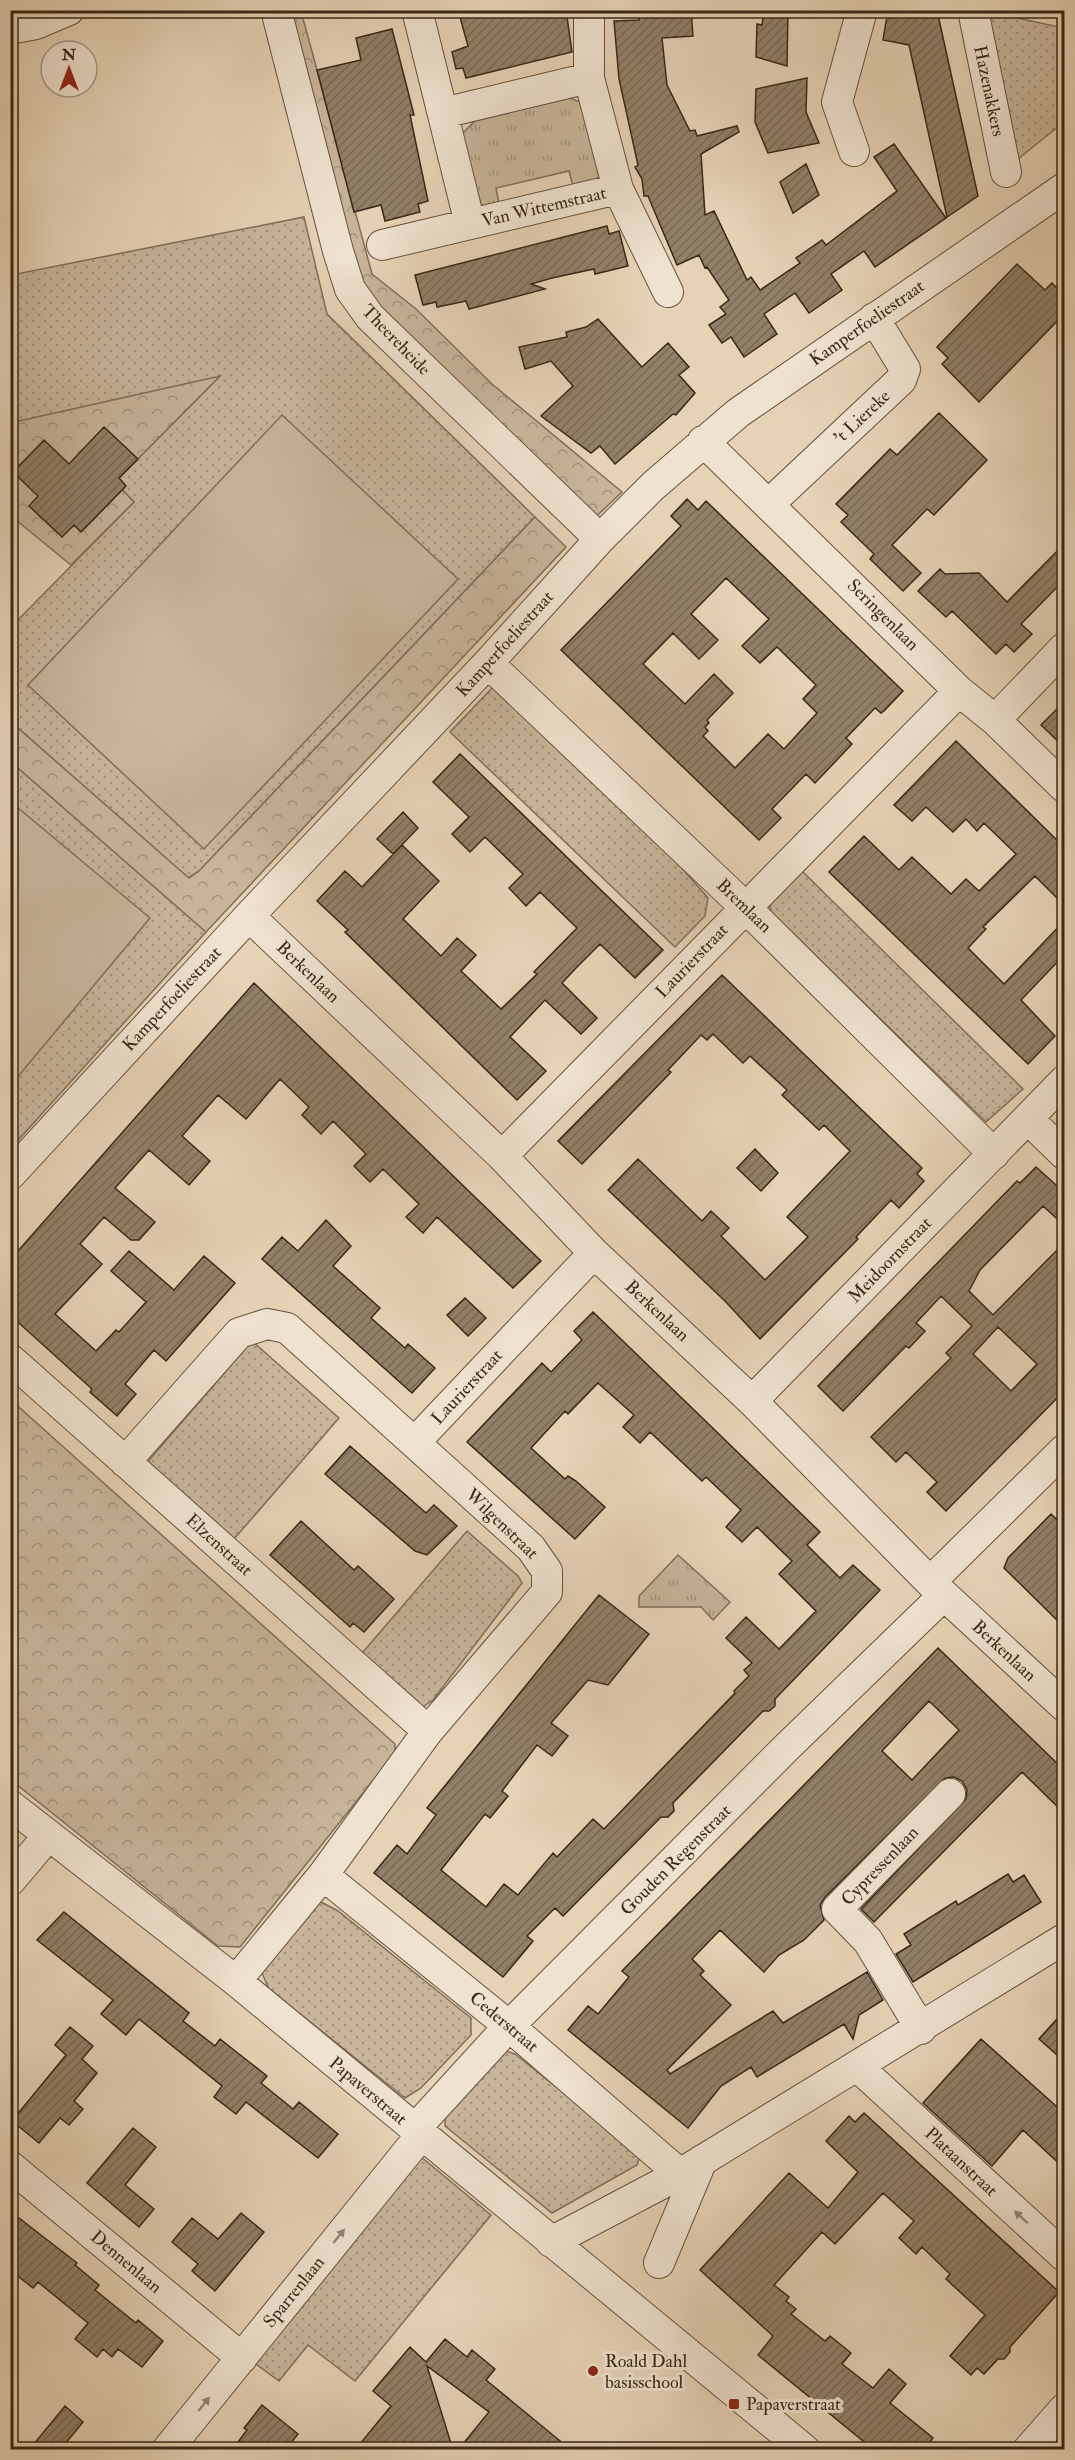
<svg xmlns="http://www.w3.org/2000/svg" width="1075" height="2460" font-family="'IM FELL Double Pica',serif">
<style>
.grass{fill:url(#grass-dots);stroke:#806e58;stroke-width:1.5}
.forest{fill:url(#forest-crowns);stroke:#806e58;stroke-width:1.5}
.park{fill:url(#park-tufts);stroke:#806e58;stroke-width:1.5}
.garden{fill:#c8b59a;stroke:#806e58;stroke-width:1.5}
.building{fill:url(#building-hatch);stroke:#382815;stroke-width:1.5;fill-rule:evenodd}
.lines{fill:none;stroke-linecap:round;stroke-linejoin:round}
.minor-casing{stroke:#64523d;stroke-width:32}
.minor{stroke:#efe2cf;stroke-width:30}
.oneway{fill:#948572}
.poi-dot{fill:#8f2418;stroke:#efe2cf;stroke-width:2}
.labels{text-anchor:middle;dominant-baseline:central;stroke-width:6;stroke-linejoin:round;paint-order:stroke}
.street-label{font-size:18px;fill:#382815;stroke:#efe2cf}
.poi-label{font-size:18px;fill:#382815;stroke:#efe2cf;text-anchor:start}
</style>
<defs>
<pattern id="grass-dots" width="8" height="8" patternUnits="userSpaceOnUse" patternTransform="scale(1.5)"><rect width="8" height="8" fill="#c8b59a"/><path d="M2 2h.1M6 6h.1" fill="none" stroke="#a3937c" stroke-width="1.8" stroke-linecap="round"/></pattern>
<pattern id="forest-crowns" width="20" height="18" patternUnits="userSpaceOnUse" patternTransform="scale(1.5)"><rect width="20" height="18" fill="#c8b59a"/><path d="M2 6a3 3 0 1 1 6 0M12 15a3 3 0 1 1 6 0" fill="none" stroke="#a3937c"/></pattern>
<pattern id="park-tufts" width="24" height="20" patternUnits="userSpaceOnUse" patternTransform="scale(1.5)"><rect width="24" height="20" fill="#c8b59a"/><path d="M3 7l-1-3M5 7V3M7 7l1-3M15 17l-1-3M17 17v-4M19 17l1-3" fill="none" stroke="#a3937c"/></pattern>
<pattern id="building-hatch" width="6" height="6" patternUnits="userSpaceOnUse" patternTransform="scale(1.5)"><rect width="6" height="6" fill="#928068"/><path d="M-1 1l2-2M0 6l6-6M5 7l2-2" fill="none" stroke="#786954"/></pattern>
</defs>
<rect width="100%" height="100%" fill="#e6d2b5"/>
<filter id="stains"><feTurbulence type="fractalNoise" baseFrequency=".00333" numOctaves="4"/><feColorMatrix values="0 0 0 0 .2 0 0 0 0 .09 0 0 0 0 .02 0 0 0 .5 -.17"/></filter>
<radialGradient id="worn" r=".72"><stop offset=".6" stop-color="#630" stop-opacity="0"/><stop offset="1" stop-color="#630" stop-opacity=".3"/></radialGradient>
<path class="grass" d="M985,11L1064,28V122L1013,163Z
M304,217L327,314L535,517L199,871L188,878L11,722V627L134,502L115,482L219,377L11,423V275Z
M493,687L674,859L708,898L705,916L675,947L450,732Z
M11,762L206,932L11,1148Z
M800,869L1023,1089L986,1122L771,912L769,900Z
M252,1341L339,1418L228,1546L144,1466Z
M467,1531L518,1576L522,1583L433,1700L417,1711L357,1659Z
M319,1901L338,1911L471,2018V2035L421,2088L405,2098L269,1989L262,1973Z
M503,2050L515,2054L634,2149L640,2156L637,2165L552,2213L445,2126V2111Z
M420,2156L491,2215L355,2381L308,2345L279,2381L249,2359Z"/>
<path class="forest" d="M282,11H301L372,274L416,309L492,384L622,492L583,529L349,301Z
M220,376L115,482L134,502L71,565L11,516L10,423Z
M535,517L566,547L206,932L11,762V722L189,878L199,871Z
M11,1400L395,1744V1753L240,1947L218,1946L11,1780Z"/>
<path class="park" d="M570,98L580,102L600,175L596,182L574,190L569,171L496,188L500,209L481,205L462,134L476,120Z
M678,1555L730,1602L713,1620L701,1607H639V1596Z"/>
<path class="garden" d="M282,415L458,579L204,849L28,685Z
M11,802L150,918L11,1085Z"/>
<path class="building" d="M458,10H566L572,52L466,78L463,68L456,69L452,52L468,46Z
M638,10H691L693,36L662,38L667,85L690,131L695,130L697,136L737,126L739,132L701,154L705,215L714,211L747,280L751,277L760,290L800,263L796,258L822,240L826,245L897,191L874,157L894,144L946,218L875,267L864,251L831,274L842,290L809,313L795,293L764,314L777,334L744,357L731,337L722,343L709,325L726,314L720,307L729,300L707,267L705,268L699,255L677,265L648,196H644L642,179L635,167L638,165L619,79L614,21L639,20Z
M764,10H788L787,66L756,57L757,24L762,25Z
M888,10H914L938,15L978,196L947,217L909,45L883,40Z
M392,29L414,115H410L428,201L418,204L420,212L385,221L381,205L354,212L317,70L361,60L356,38Z
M807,78L806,112L819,143L768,153L755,122L756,89Z
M806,164L819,195L793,213L780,182Z
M607,226L609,234L619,231L628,266L595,274L594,269L552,278L531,284L545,289L469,309L466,301L437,307L436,302L423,305L415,275Z
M1017,264L1045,290L1052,283L1065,296V313L979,402L942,364L948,358L937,347Z
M598,319L642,367L668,343L689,367L679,375L695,393L676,415L673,414L615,464L600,446L591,453L541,416L573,386L551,361L525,369L519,347L567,337L566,332L586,327Z
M939,413L987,460L934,515L927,509L892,545L921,573L903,591L870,559L874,554L841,522L848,515L836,504L890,449L897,455Z
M104,427L138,459L119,478L126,486L88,525L81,532L74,525L62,537L29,506L38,496L13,472L44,440L69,464Z
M687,499L698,510L706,501L903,691L884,711L881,713L875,708L846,738L852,744L815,783L806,774L772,809L781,818L759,840L561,650L681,526L671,516ZM726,578L769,619L742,646L760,663L777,647L816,685L803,699L817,713L784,749L768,734L735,768L703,736L708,731L705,727L709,723L707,720L733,693L714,674L685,704L643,664L673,633L699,659L718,640L691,614Z
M1065,543V579L1021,624L1032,634L1014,652L1006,644L996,654L952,611L946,617L918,591L940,569L945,574L979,573L1007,602Z
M1065,701V748L1041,725Z
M956,741L1065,848V906L1035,876L983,927L986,929L968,948L1004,984L1065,920V954L1021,1000L1055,1036L1028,1064L829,872L864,836L899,870L912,857L951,894L966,879L979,891L1016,854L984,823L977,831L966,819L953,832L926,807L912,821L894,805Z
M460,754L663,950L635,978L600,944L576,968L562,983L597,1018L581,1034L545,1000L510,1037L546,1071L517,1100L345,932L348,930L317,901L345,871L362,887L402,845L439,881L403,919L441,956L457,938L466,946L476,955L461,971L501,1009L537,974L534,972L577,928L540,892L526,906L509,888L523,874L485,837L470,852L452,834L469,817L433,782Z
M403,812L418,828L393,854L377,839Z
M722,975L922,1168L917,1174L924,1181L899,1208L891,1200L856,1237L858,1239L760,1339L725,1301L608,1190L638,1159L702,1221L711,1211L729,1228L721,1236L765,1280L808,1237L787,1217L850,1151L824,1125L819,1130L782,1095L787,1090L750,1056L743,1063L713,1034L707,1040L701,1035L668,1070L671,1072L582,1164L558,1141Z
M254,983L541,1261L513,1288L437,1217L423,1233L406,1217L419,1204L383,1169L370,1182L354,1166L366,1154L333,1121L321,1134L302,1115L309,1107L280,1079L246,1119L218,1095L182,1136L210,1161L189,1185L149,1150L115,1188L155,1222L139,1240H131L104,1217L80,1244L102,1264L55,1314L96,1351L116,1330L119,1332L146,1302L111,1271L129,1251L174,1290L204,1256L235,1283L166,1361L154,1350L125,1384L136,1394L117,1416L90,1392L92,1389L10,1315V1260Z
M755,1149L778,1173L761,1191L737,1168Z
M1036,1167L1065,1193V1226L1043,1206L980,1270L969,1291L993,1315L1065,1242V1390L946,1511L927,1492L937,1482L906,1452L896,1462L871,1437L951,1358L946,1353L972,1326L941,1296L916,1323L925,1331L909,1348L906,1346L843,1411L818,1386L1017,1181L1020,1183ZM998,1327L1037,1364L1011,1391L973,1354Z
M326,1220L351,1246L333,1266L380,1308L371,1318L405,1348L408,1344L435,1368L412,1393L262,1259L282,1237L298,1251Z
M465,1298L486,1318L468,1336L447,1315Z
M593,1312L820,1532L807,1545L840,1578L853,1565L880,1590L775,1699V1706L769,1711H763L673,1803L674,1811L668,1817H661L565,1914L563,1916L555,1908L527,1936L533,1941L503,1977L374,1873L397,1845L407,1854L436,1815L427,1808L599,1595L649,1634L608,1685L588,1680L551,1723L568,1736L552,1756L537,1745L502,1791L508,1796L490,1818L485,1814L441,1870L486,1907L504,1884L518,1895L553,1853L557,1857L593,1819L604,1829L735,1693L734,1691L749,1676L744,1670L752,1663L726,1638L746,1617L779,1649L816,1611L779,1574L792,1561L757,1527L742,1542L726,1527L741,1510L706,1477L702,1481L650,1432L640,1443L623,1427L634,1415L598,1383L568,1414L565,1411L531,1448L565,1479L568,1476L576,1481L605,1507L575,1539L467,1442L542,1363L551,1372L582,1340L574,1331Z
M350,1446L426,1513L434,1505L457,1526L427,1555L415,1551L325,1474Z
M1051,1514L1065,1527V1628L1004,1568L1008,1558Z
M301,1521L354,1570L358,1566L394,1599L364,1632L353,1623L350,1627L270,1555Z
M938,1648L1065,1771V1814L1022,1772L874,1922L861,1909L966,1799L967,1790L962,1781L954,1777L945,1778L825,1897L820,1905L824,1920L804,1940L779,1955L764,1972L720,1930L692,1959L704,1971L700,1975L731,2005L667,2070L670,2074L773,2011L783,2023L867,1972L883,2000L859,2015L853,2039L844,2024L757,2077L751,2067L721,2086L688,2128L568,2030L588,2006L598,2014L629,1977L622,1971ZM929,1701L959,1730L912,1780L882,1751Z
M1008,1874L1013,1882L1024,1875L1041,1902L913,1982L896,1954L911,1945L904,1934L956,1901L958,1905Z
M64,1912L189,2013L183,2021L215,2046L220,2039L267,2076L261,2083L293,2109L299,2102L338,2134L318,2158L246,2102L236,2114L214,2097L222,2086L139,2019L126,2035L101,2014L113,2000L37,1940Z
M1065,2010V2062L1039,2039Z
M70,2027L93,2046L82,2059L97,2073L74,2101L83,2109L69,2125L60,2118L39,2143L12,2121L66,2055L55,2045Z
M981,2039L1065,2114V2169L1023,2130L992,2166L923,2103Z
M864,2113L1059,2292L1010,2347V2352L1004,2359H998L984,2374L977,2368L971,2375L950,2356L985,2315L946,2279L950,2274L922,2247L916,2254L899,2238L914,2221L883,2193L835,2244L822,2232L774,2285L789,2297L786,2301L796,2309L791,2314L825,2341L830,2336L851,2353L842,2364L873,2388L889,2369L906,2384L890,2403L933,2438L924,2450H874L758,2355L773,2336L700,2270L789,2173L828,2208L858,2172L826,2141L849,2116L855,2122Z
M133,2128L156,2147L125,2185L154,2209L139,2227L87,2183Z
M10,2211L77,2263L75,2265L99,2285L95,2290L136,2323L138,2320L163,2341L142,2367L118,2349L112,2357L103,2349L97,2357L75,2339L88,2323L38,2282L33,2288L10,2270Z
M241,2213L264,2232L215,2291L192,2271L198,2264L172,2242L192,2218L218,2239Z
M445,2339L467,2357L472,2350L495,2369L486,2380L571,2450H458L489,2412L427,2366L453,2450H355L391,2406L373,2391L410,2347L426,2362Z
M262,2405L298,2434L285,2450H232L247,2430L244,2428Z
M65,2406L83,2422L60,2450H29Z"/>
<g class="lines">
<defs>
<path id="minor" d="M276,10L338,251L350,289L370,317L600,539
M417,10L470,224
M589,10V78L618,189L668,292
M973,10L1006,172
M10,29L36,24L69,10
M443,113L589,78
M854,151L837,102L862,10
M382,245L618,189
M703,441L959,691L995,720L1064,787
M770,503L901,380L905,369L874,318
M488,663L745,907L994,1154
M995,720L1064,648
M249,916L502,1156L594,1253L752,1401L930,1582L1064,1706
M1028,1119L1064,1154
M502,1156L959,691
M10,1175L249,916L488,663L600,539L653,486L738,413L1064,188
M10,1359L428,1731
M752,1401L1064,1081
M415,1442L594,1253
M125,1462L239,1333L267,1324L287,1328L531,1548L547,1571V1592L428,1731L323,1875L236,1981
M930,1582L1064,1450
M10,1805L236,1981L805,2450
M323,1875L509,2026L680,2174
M10,1881L48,1836
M921,2029L868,1941L837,1909L950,1794
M858,2067L1064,2256
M414,2130L509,2026L787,1747L944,1595
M10,2166L242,2358
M551,2242L680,2174L1064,1939
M659,2263L702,2160
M167,2450L421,2135
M1028,2450L1064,2409"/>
</defs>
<use href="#minor" class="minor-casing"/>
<use href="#minor" class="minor"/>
</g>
<defs><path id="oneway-solid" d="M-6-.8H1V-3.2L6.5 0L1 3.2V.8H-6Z" transform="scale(1.5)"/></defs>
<g class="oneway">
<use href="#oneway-solid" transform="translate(1021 2217) rotate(-137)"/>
<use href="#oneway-solid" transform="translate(339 2236) rotate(-51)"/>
<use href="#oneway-solid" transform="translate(204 2404) rotate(-51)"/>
</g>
<g class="poi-dot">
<circle cx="593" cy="2371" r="6"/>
<rect x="728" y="2398" width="12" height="12" rx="3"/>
</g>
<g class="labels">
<g class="street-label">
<text transform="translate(989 91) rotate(78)">Hazenakkers</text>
<text transform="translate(544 207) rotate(-13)">Van Wittemstraat</text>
<text transform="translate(867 323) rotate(-35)">Kamperfoeliestraat</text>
<text transform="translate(396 340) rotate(46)">Theereheide</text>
<text transform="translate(862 417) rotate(-43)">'t Liereke</text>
<text transform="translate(883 615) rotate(45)">Seringenlaan</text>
<text transform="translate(505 644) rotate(-48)">Kamperfoeliestraat</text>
<text transform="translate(744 906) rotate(44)">Bremlaan</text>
<text transform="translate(692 961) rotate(-46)">Laurierstraat</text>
<text transform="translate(308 972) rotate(44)">Berkenlaan</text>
<text transform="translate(172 999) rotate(-47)">Kamperfoeliestraat</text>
<text transform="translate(890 1260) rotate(-46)">Meidoornstraat</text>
<text transform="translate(657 1311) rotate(43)">Berkenlaan</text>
<text transform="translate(467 1387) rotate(-47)">Laurierstraat</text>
<text transform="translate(502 1524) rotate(44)">Wilgenstraat</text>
<text transform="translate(219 1545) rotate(42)">Elzenstraat</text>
<text transform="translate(1004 1651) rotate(43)">Berkenlaan</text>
<text transform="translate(676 1860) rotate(-45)">Gouden Regenstraat</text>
<text transform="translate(880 1866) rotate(-46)">Cypressenlaan</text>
<text transform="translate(504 2022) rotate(40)">Cederstraat</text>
<text transform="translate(368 2091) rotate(40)">Papaverstraat</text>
<text transform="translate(961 2162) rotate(43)">Plataanstraat</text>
<text transform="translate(126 2262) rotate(40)">Dennenlaan</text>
<text transform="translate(294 2292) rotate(-51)">Sparrenlaan</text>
</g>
<g class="poi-label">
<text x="605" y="2361">Roald Dahl<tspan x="605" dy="21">basisschool</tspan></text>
<text x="746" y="2404">Papaverstraat</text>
</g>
</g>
<rect width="1075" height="2460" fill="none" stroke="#e6d2b5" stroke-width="36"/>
<rect x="12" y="12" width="1051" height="2436" fill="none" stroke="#382815" stroke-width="3"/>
<rect x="18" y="18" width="1039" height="2424" fill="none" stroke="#382815" stroke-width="1.5"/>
<g transform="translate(69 69)"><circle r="28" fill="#efe2cf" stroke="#a69885" stroke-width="1.5"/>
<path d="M0-4.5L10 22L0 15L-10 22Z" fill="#8f2418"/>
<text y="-9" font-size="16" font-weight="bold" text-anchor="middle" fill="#382815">N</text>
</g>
<rect width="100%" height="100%" filter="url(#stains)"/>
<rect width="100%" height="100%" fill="url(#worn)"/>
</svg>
